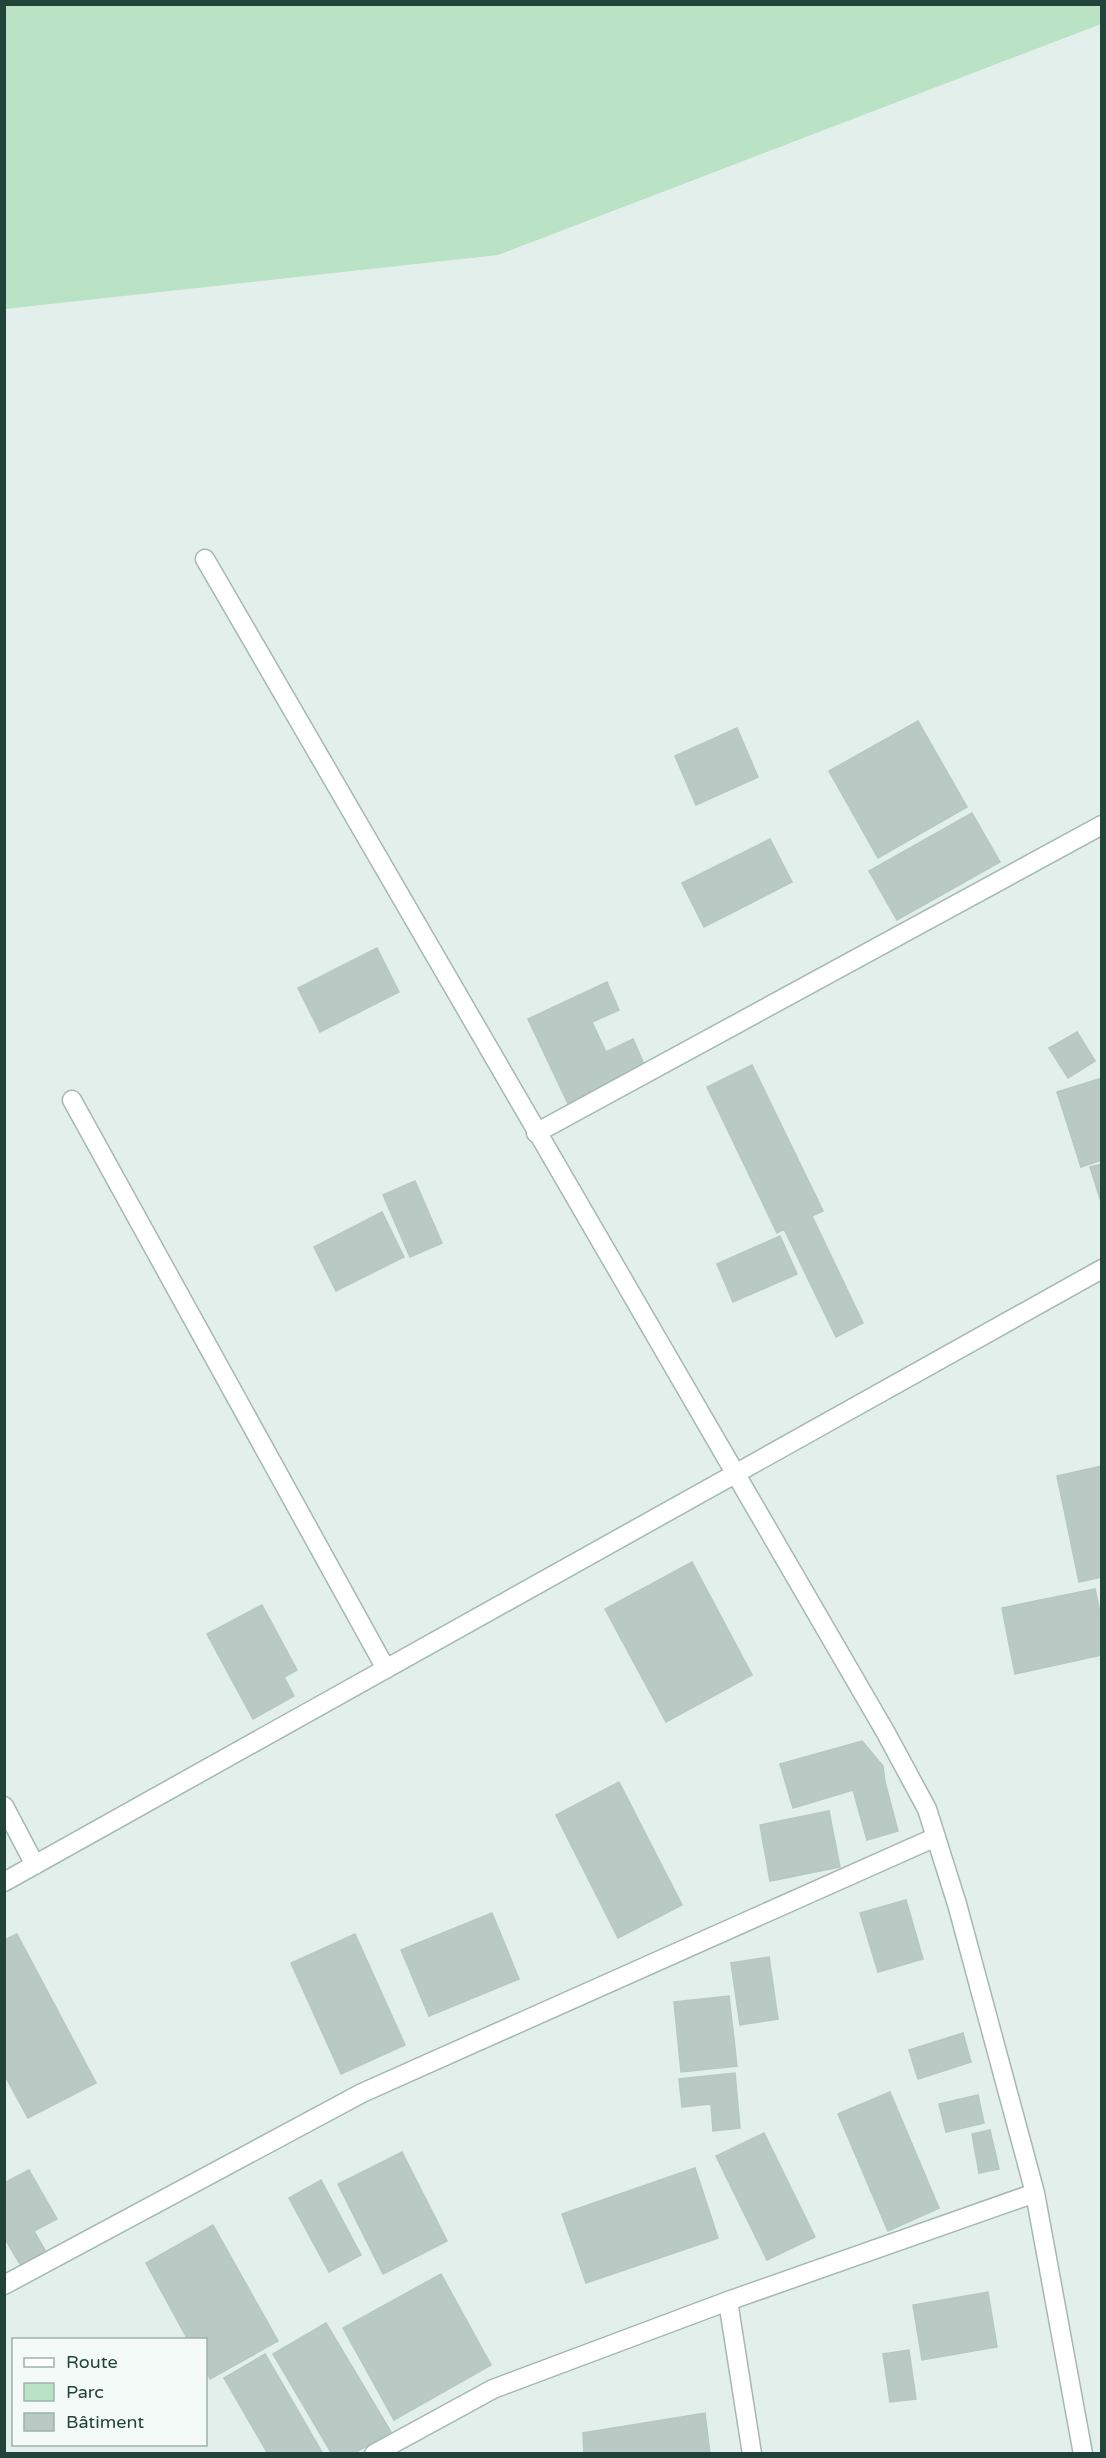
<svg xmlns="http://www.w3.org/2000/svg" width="1106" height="2458" font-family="'Varela Round',sans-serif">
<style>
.green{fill:#bae2c5}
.building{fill:#b8cac3;stroke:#b5c9c1;stroke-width:1.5}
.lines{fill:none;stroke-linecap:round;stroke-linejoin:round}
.street-casing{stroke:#a5b8b2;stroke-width:21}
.street{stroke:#fff;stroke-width:18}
</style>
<rect width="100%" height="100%" fill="#e3efea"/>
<path class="green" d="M1101,4V24L498,255L5,309V5Z"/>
<path class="building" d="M918,721L967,807L878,858L829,771Z
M737,728L758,777L696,805L675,756Z
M972,813L1000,862L897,920L869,871Z
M770,839L792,882L704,927L682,883Z
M377,948L399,992L320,1032L298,988Z
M607,982L619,1010L592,1022L606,1052L633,1039L647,1071L570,1108L528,1019Z
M1077,1032L1095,1061L1068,1078L1049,1048Z
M752,1065L823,1211L812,1216L863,1323L836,1337L784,1229L777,1233L707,1087Z
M1102,1078V1160L1081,1167L1057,1092Z
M1102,1164V1205L1090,1167Z
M415,1181L442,1243L410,1257L383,1195Z
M382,1212L404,1257L336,1291L314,1247Z
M780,1236L797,1274L733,1302L717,1264Z
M1102,1466V1577L1079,1582L1057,1476Z
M692,1562L752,1675L666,1722L605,1609Z
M1095,1589L1102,1622V1655L1015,1674L1002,1608Z
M262,1605L297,1670L284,1677L294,1696L253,1719L207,1634Z
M862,1741L883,1766L885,1782L898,1831L867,1840L853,1790L793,1808L780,1764Z
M619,1782L682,1905L618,1938L556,1815Z
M829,1811L840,1867L770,1881L760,1825Z
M906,1900L923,1959L878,1972L860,1913Z
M492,1913L519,1979L429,2016L401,1950Z
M17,1934L96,2083L28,2118L4,2074V1940Z
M355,1934L405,2045L341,2074L291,1963Z
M769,1957L778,2019L740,2025L731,1963Z
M729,1996L737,2066L681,2072L674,2002Z
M963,2033L971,2062L918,2079L909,2050Z
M735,2073L740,2128L713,2131L711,2104L682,2107L679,2079Z
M890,2092L939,2208L888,2231L838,2114Z
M978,2095L984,2123L946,2132L939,2104Z
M990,2130L999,2169L979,2173L972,2134Z
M764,2133L815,2237L767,2260L716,2156Z
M402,2152L447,2241L383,2274L338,2184Z
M695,2168L718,2238L586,2283L562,2214Z
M29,2170L57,2219L34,2231L46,2252L21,2266L4,2237V2183Z
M321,2180L361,2255L329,2272L289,2198Z
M213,2225L278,2341L210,2379L206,2370V2340H188L146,2263Z
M441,2274L491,2365L394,2420L343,2328Z
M988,2292L997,2347L922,2360L913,2305Z
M326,2323L391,2432L353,2454H332L273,2354Z
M909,2350L916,2399L890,2402L883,2354Z
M265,2354L323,2454H268L224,2378Z
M705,2413L710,2454H584L583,2433Z"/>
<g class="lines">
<defs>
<path id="street" d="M205,559L886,1733L927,1809L957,1904L1035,2193L1083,2454
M72,1100L386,1669
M536,1133L1102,825
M4,1806L35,1865
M4,1882L1102,1269
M4,2285L362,2093L936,1837
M728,2301L752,2454
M374,2454L493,2389L728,2301L1035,2193"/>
</defs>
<use href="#street" class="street-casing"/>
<use href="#street" class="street"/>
</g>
<rect width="1106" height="2458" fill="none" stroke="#20433a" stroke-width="12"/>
<rect x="12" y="2338" width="195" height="108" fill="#f4faf8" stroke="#9fb1ac" stroke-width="1.5"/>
<rect x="24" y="2358" width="30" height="9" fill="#ffffff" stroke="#9fb1ac" stroke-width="1.5"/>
<text x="66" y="2368" font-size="18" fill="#20433a">Route</text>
<rect x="24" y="2383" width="30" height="18" fill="#bae2c5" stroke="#9fb1ac" stroke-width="1.5"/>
<text x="66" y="2398" font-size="18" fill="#20433a">Parc</text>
<rect x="24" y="2413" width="30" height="18" fill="#b8cac3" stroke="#9fb1ac" stroke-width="1.5"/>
<text x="66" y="2428" font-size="18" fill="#20433a">Bâtiment</text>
</svg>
